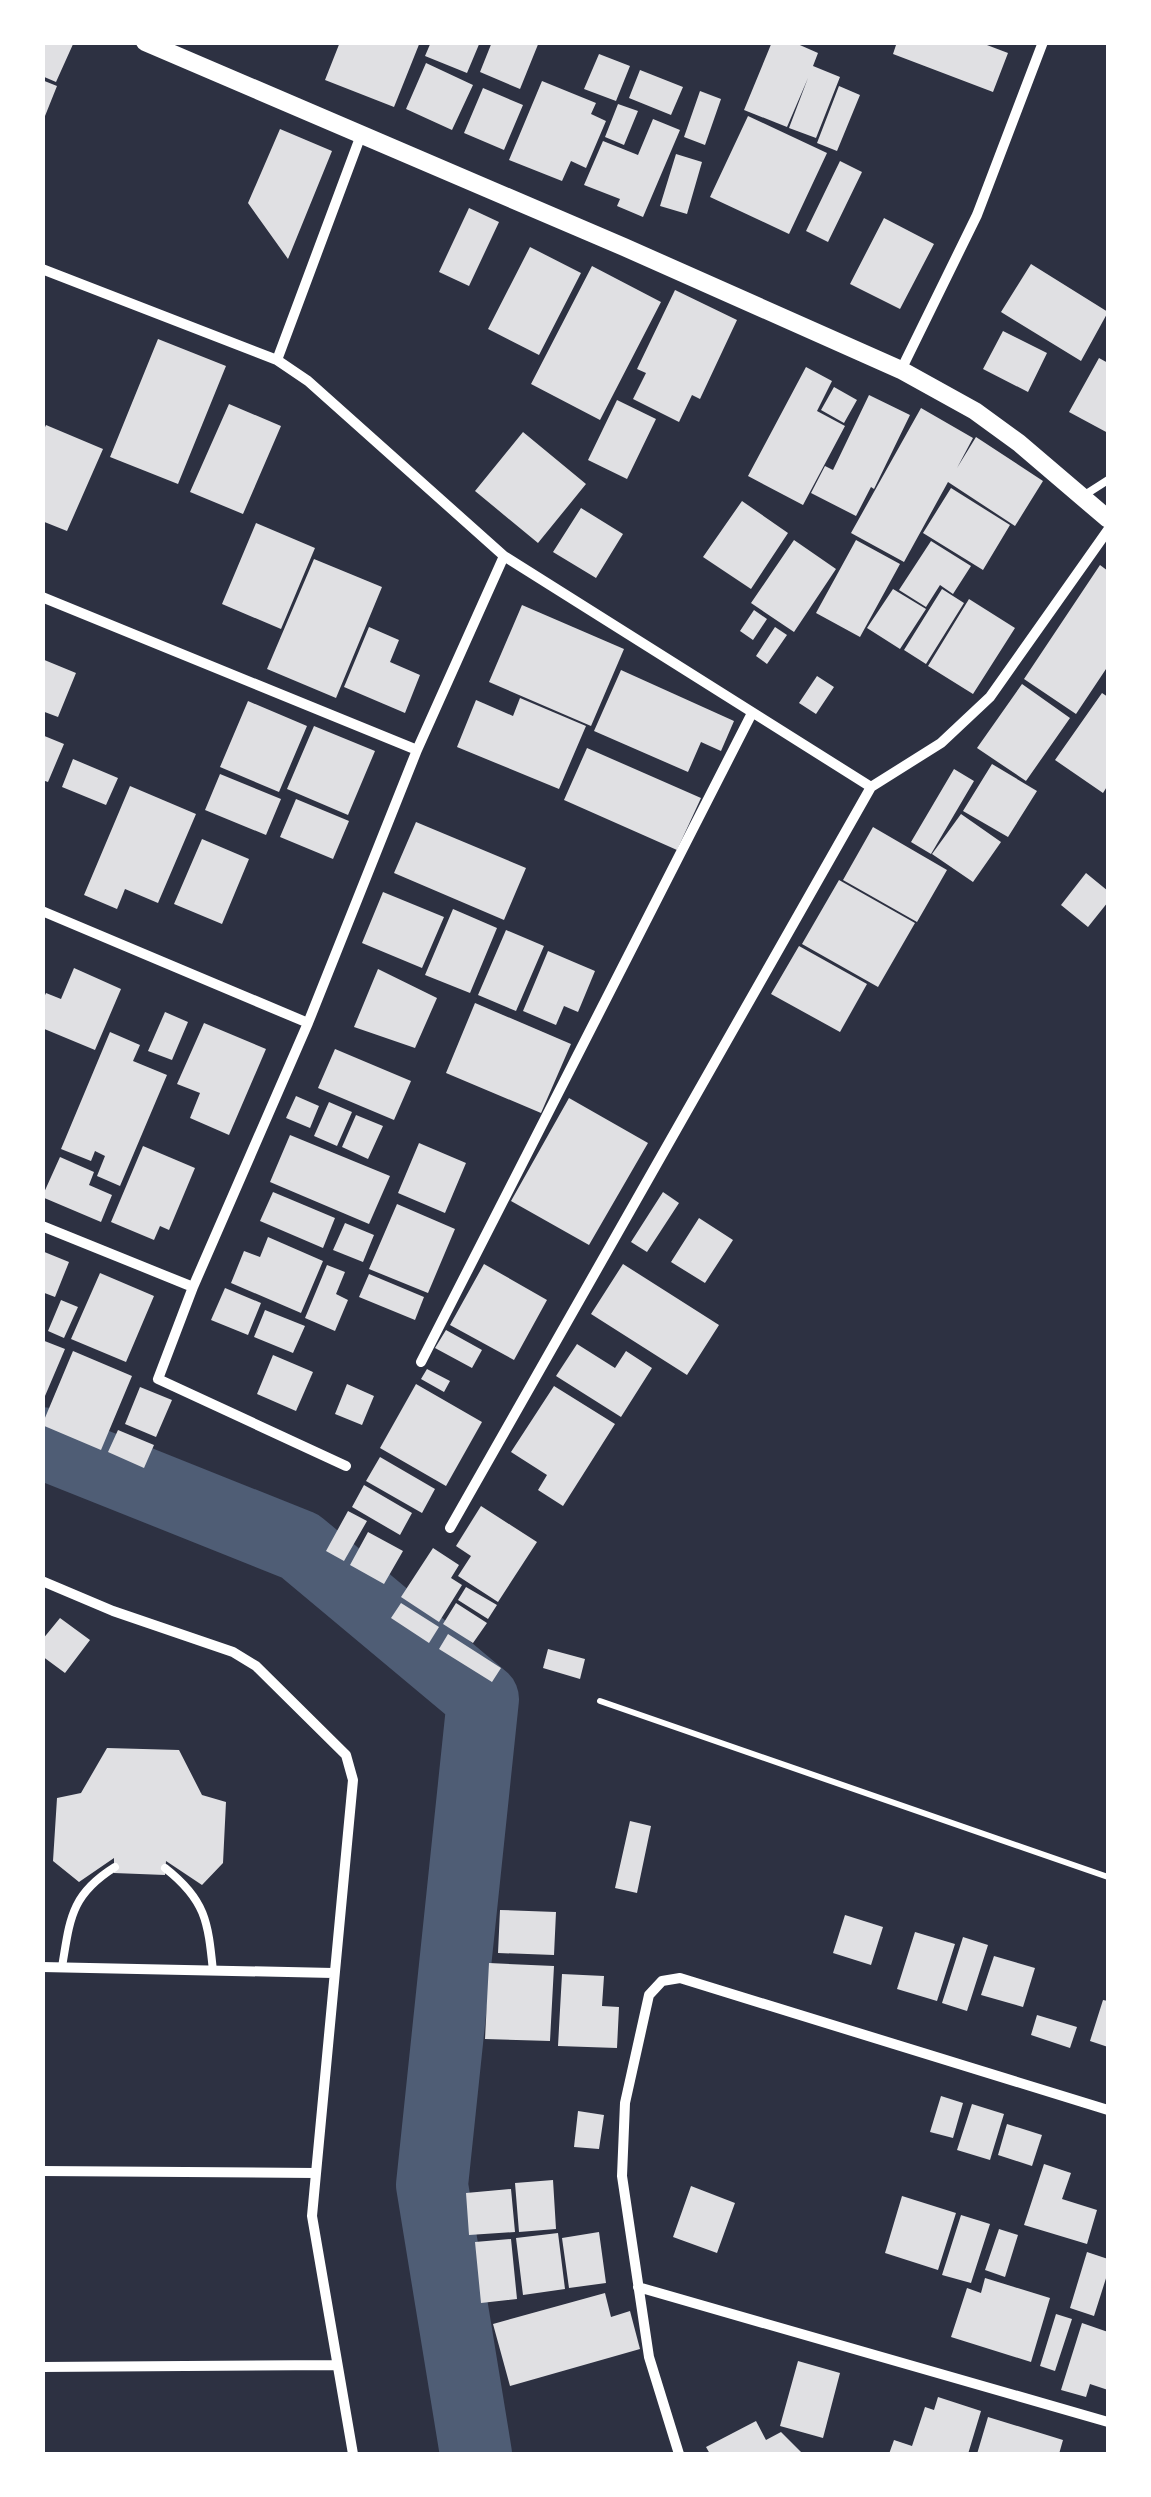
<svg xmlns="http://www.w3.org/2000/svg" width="1151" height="2497" font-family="Quicksand,sans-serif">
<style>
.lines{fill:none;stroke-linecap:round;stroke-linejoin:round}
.river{stroke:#4f5d75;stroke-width:72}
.building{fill:#e0e0e3}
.path{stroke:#fff;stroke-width:6}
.service{stroke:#fff;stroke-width:8}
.minor{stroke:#fff;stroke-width:10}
.tertiary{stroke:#fff;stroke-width:18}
</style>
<rect width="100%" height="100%" fill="#2d3142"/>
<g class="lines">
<path class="river" d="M42,1443L300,1546L483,1699L432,2185L476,2454"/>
</g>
<path class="building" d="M42,42H74L56,82L42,76Z
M340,42H420L394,107L325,80Z
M431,42H480L467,73L425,56Z
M492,42H539L520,89L480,72Z
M772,42H793L818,53L813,66L840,77L816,138L789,128L808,78L787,127L744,110Z
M897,42H979L1008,53L993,92L893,54Z
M599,54L630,66L616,101L584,89Z
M426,63L473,85L452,130L406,109Z
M640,70L683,87L671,115L629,98Z
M42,80L57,86L43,121H42Z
M542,81L596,103L591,114L606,121L586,168L571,161L562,181L509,160Z
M839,86L860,95L837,151L817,143Z
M483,88L523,105L504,150L464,133Z
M700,91L721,99L705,145L684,137Z
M618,104L638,111L624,145L605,137Z
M748,116L827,153L789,234L710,197Z
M653,119L680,130L643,217L617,206L620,199L584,185L603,141L638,155Z
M280,129L332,151L288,259L248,203Z
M676,154L702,162L687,214L660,206Z
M840,161L862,172L828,242L806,231Z
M469,208L499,222L469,286L439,272Z
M884,218L934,244L900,309L850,284Z
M530,247L581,273L539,355L488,329Z
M1031,264L1108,312L1081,361L1001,312Z
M592,266L661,302L600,420L531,384Z
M675,290L737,320L700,399L692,395L679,422L633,399L646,373L637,369Z
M1003,331L1047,353L1028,392L983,369Z
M158,339L226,366L178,484L110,457Z
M1099,358L1108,363V433L1069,412Z
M806,367L832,381L817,411L845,426L803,505L748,476Z
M834,387L857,400L844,423L821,410Z
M869,395L910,415L874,489L871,487L856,516L811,493L825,466L833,470Z
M617,400L656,419L627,479L588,460Z
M229,404L281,426L243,514L190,492Z
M921,408L973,438L957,468L976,437L1043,481L1015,526L948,482L904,562L851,533Z
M46,425L103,449L67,531L42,521V434Z
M523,432L586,484L538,543L475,491Z
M951,488L1010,525L983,570L923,533Z
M742,501L788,533L751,589L703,557Z
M581,508L623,534L596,578L553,552Z
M256,523L315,548L281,629L222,604Z
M794,540L836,569L794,632L751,603Z
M856,540L900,564L860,637L816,613Z
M931,541L971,566L953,594L940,585L926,607L899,590Z
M314,559L382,587L336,698L267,669Z
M1100,565L1108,571V666L1076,714L1024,679Z
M893,589L926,609L900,649L867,628Z
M942,589L964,603L926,664L904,650Z
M969,599L1015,628L973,694L928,666Z
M522,605L624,649L591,726L489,682Z
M754,610L767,619L753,640L740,631Z
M369,627L399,640L390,662L420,675L405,713L344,687Z
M775,627L787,635L767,664L756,656Z
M42,659L76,673L58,717L42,711Z
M621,670L734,721L721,751L701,742L688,772L594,731Z
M817,676L834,687L816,714L799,703Z
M1022,684L1070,718L1026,781L977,748Z
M1102,693L1108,697V785L1103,793L1055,760Z
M520,698L586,726L559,789L457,747L476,700L513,716Z
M248,701L307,726L279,792L220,767Z
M314,726L375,751L348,815L287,789Z
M42,735L64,744L48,782L42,780Z
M587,748L701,798L677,850L564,800Z
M73,759L118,778L106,805L62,787Z
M992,764L1037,791L1008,837L963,811Z
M954,769L974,781L931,854L911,842Z
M220,774L281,799L266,835L205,810Z
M130,786L196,814L158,903L125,889L117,909L84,895Z
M296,799L349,821L333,859L280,837Z
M961,814L1001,842L973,882L932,854Z
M416,822L526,868L504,920L394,873Z
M873,827L947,870L917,922L843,880Z
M202,839L249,859L222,924L174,904Z
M1086,873L1108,891V902L1088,927L1061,905Z
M839,880L915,923L878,987L802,944Z
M383,892L444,917L422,968L362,943Z
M453,909L497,928L470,993L425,975Z
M506,930L544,946L516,1011L478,995Z
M799,946L867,984L840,1032L771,994Z
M548,951L595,971L578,1012L564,1006L556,1025L523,1011Z
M74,968L121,989L95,1050L42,1028V1002L46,993L61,999Z
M378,969L437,998L415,1048L354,1027Z
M475,1003L571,1044L541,1113L446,1073Z
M165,1012L188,1022L172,1060L148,1051Z
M204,1023L266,1049L229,1135L190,1118L200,1093L177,1084Z
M110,1032L140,1045L133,1061L167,1075L120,1186L97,1176L105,1156L95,1151L91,1161L61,1149Z
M335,1049L411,1081L394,1120L318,1088Z
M296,1096L319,1106L310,1128L286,1118Z
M569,1098L648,1143L589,1245L511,1201Z
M329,1102L352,1112L337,1146L314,1136Z
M356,1115L383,1126L368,1159L342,1147Z
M290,1135L390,1176L369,1224L270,1182Z
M419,1143L466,1163L445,1213L398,1193Z
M143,1146L195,1168L169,1230L160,1226L154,1240L111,1222Z
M60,1157L94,1172L89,1185L112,1195L101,1222L42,1197Z
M273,1192L335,1218L323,1248L260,1221Z
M663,1192L679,1203L647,1252L631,1242Z
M397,1204L455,1229L428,1293L369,1269Z
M699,1218L733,1240L705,1283L671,1262Z
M345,1223L374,1235L363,1262L333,1250Z
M268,1237L323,1261L301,1313L231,1283L244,1251L260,1257Z
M42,1251L69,1262L55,1297L42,1292Z
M484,1264L547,1300L514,1360L450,1325Z
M623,1264L719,1325L687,1375L591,1314Z
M327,1265L345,1272L336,1294L348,1300L335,1331L305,1318Z
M100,1273L154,1296L126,1362L71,1339Z
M369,1274L424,1297L415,1320L359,1297Z
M225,1288L261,1303L248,1335L211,1320Z
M61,1300L78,1307L64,1338L48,1331Z
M265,1310L305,1326L293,1353L254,1337Z
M446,1330L482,1350L472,1368L435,1348Z
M42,1340L65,1349L42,1403Z
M577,1344L615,1368L626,1351L652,1368L621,1417L556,1376Z
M73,1351L132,1376L101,1450L42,1425Z
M273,1355L313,1372L296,1411L257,1394Z
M427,1369L450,1381L444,1392L421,1379Z
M347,1384L374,1396L362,1425L335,1414Z
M416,1384L482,1422L446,1486L380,1448Z
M554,1386L615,1424L563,1506L538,1490L547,1475L511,1452Z
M140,1387L172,1400L156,1437L125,1424Z
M118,1430L154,1445L144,1468L108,1452Z
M380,1457L435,1489L422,1513L366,1481Z
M364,1485L412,1513L400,1535L352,1507Z
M481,1506L537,1542L498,1602L458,1576L471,1556L456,1546Z
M348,1511L367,1521L344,1561L326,1551Z
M368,1532L403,1551L384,1584L350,1565Z
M433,1548L459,1565L451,1578L462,1585L439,1622L401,1597Z
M466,1587L497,1605L488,1619L458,1600Z
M401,1603L439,1627L429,1643L391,1618Z
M456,1603L487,1623L473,1643L443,1624Z
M60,1618L90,1640L65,1673L42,1656V1640Z
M448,1634L501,1668L492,1682L439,1649Z
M548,1649L585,1659L580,1679L543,1668Z
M107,1748L179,1750L202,1795L226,1802L223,1863L202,1885L166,1861L165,1875L114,1873V1858L79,1882L53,1861L57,1798L81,1793Z
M630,1821L651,1826L637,1893L615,1888Z
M500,1910L556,1912L554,1955L498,1953Z
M845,1915L883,1927L871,1965L833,1953Z
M915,1932L955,1944L937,2001L897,1989Z
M963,1937L988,1945L967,2011L942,2003Z
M994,1956L1035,1968L1023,2007L981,1995Z
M489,1963L554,1966L550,2041L485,2039Z
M562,1974L604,1976L602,2006L619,2007L617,2048L558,2046Z
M1103,2000L1108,2001V2047L1090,2041Z
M1037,2015L1077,2027L1070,2048L1031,2035Z
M941,2096L963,2103L953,2138L930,2132Z
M972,2104L1004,2114L990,2160L957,2150Z
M578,2111L604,2115L599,2149L574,2147Z
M1007,2124L1042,2135L1032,2166L998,2155Z
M1044,2164L1071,2173L1062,2199L1097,2210L1087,2244L1024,2225Z
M553,2180L556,2229L519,2232L515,2183Z
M691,2186L735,2203L717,2253L673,2237Z
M511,2189L515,2232L469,2235L466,2193Z
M902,2196L956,2213L938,2270L885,2253Z
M961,2215L990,2224L971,2283L942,2275Z
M999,2229L1018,2235L1005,2277L985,2270Z
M599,2232L606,2283L569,2288L562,2238Z
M558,2233L565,2289L523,2295L516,2238Z
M511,2239L517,2299L481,2303L475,2242Z
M1087,2252L1108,2259V2272L1094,2316L1070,2308Z
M985,2278L1050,2298L1031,2362L951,2337L967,2288L981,2293Z
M605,2293L611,2317L630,2311L640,2349L510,2386L493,2324Z
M1056,2314L1072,2319L1055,2371L1040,2366Z
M1082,2323L1108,2332V2390L1090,2384L1086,2397L1061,2390Z
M798,2361L840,2373L823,2438L780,2426Z
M938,2397L981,2411L968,2454H889L894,2440L912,2446L925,2407L934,2410Z
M988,2417L1063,2440L1059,2454H977Z
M756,2421L766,2440L781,2432L803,2454H710L706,2447Z"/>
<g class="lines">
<path class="path" d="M600,1701L1108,1877"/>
<path class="service" d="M1083,496L1108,480
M165,1868C206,1900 208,1922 213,1971
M62,1967C70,1920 70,1895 115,1867"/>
<path class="minor" d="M42,269L277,360L308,381L504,556L871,787L450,1528
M277,360L361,135
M901,370L977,215L1043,42
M42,597L417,750
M871,787L941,743L990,697L1108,530
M42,911L308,1023
M42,1226L193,1287
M421,1362L752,713
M346,1466L158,1379L193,1287L308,1023L417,750L504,556
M42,1581L113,1611L233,1652L256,1666L346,1755L353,1780L312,2216L353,2454
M42,1967L333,1973
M42,2171L315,2173
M638,2287L1108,2422
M42,2367L336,2365
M679,2454L649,2357L622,2176L625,2103L649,1995L662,1981L680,1978L1108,2110"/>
<path class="tertiary" d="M145,42L624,247L901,370L975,411L1019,443L1108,519"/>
</g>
<rect width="1151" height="2497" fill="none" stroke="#ffffff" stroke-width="90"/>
</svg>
